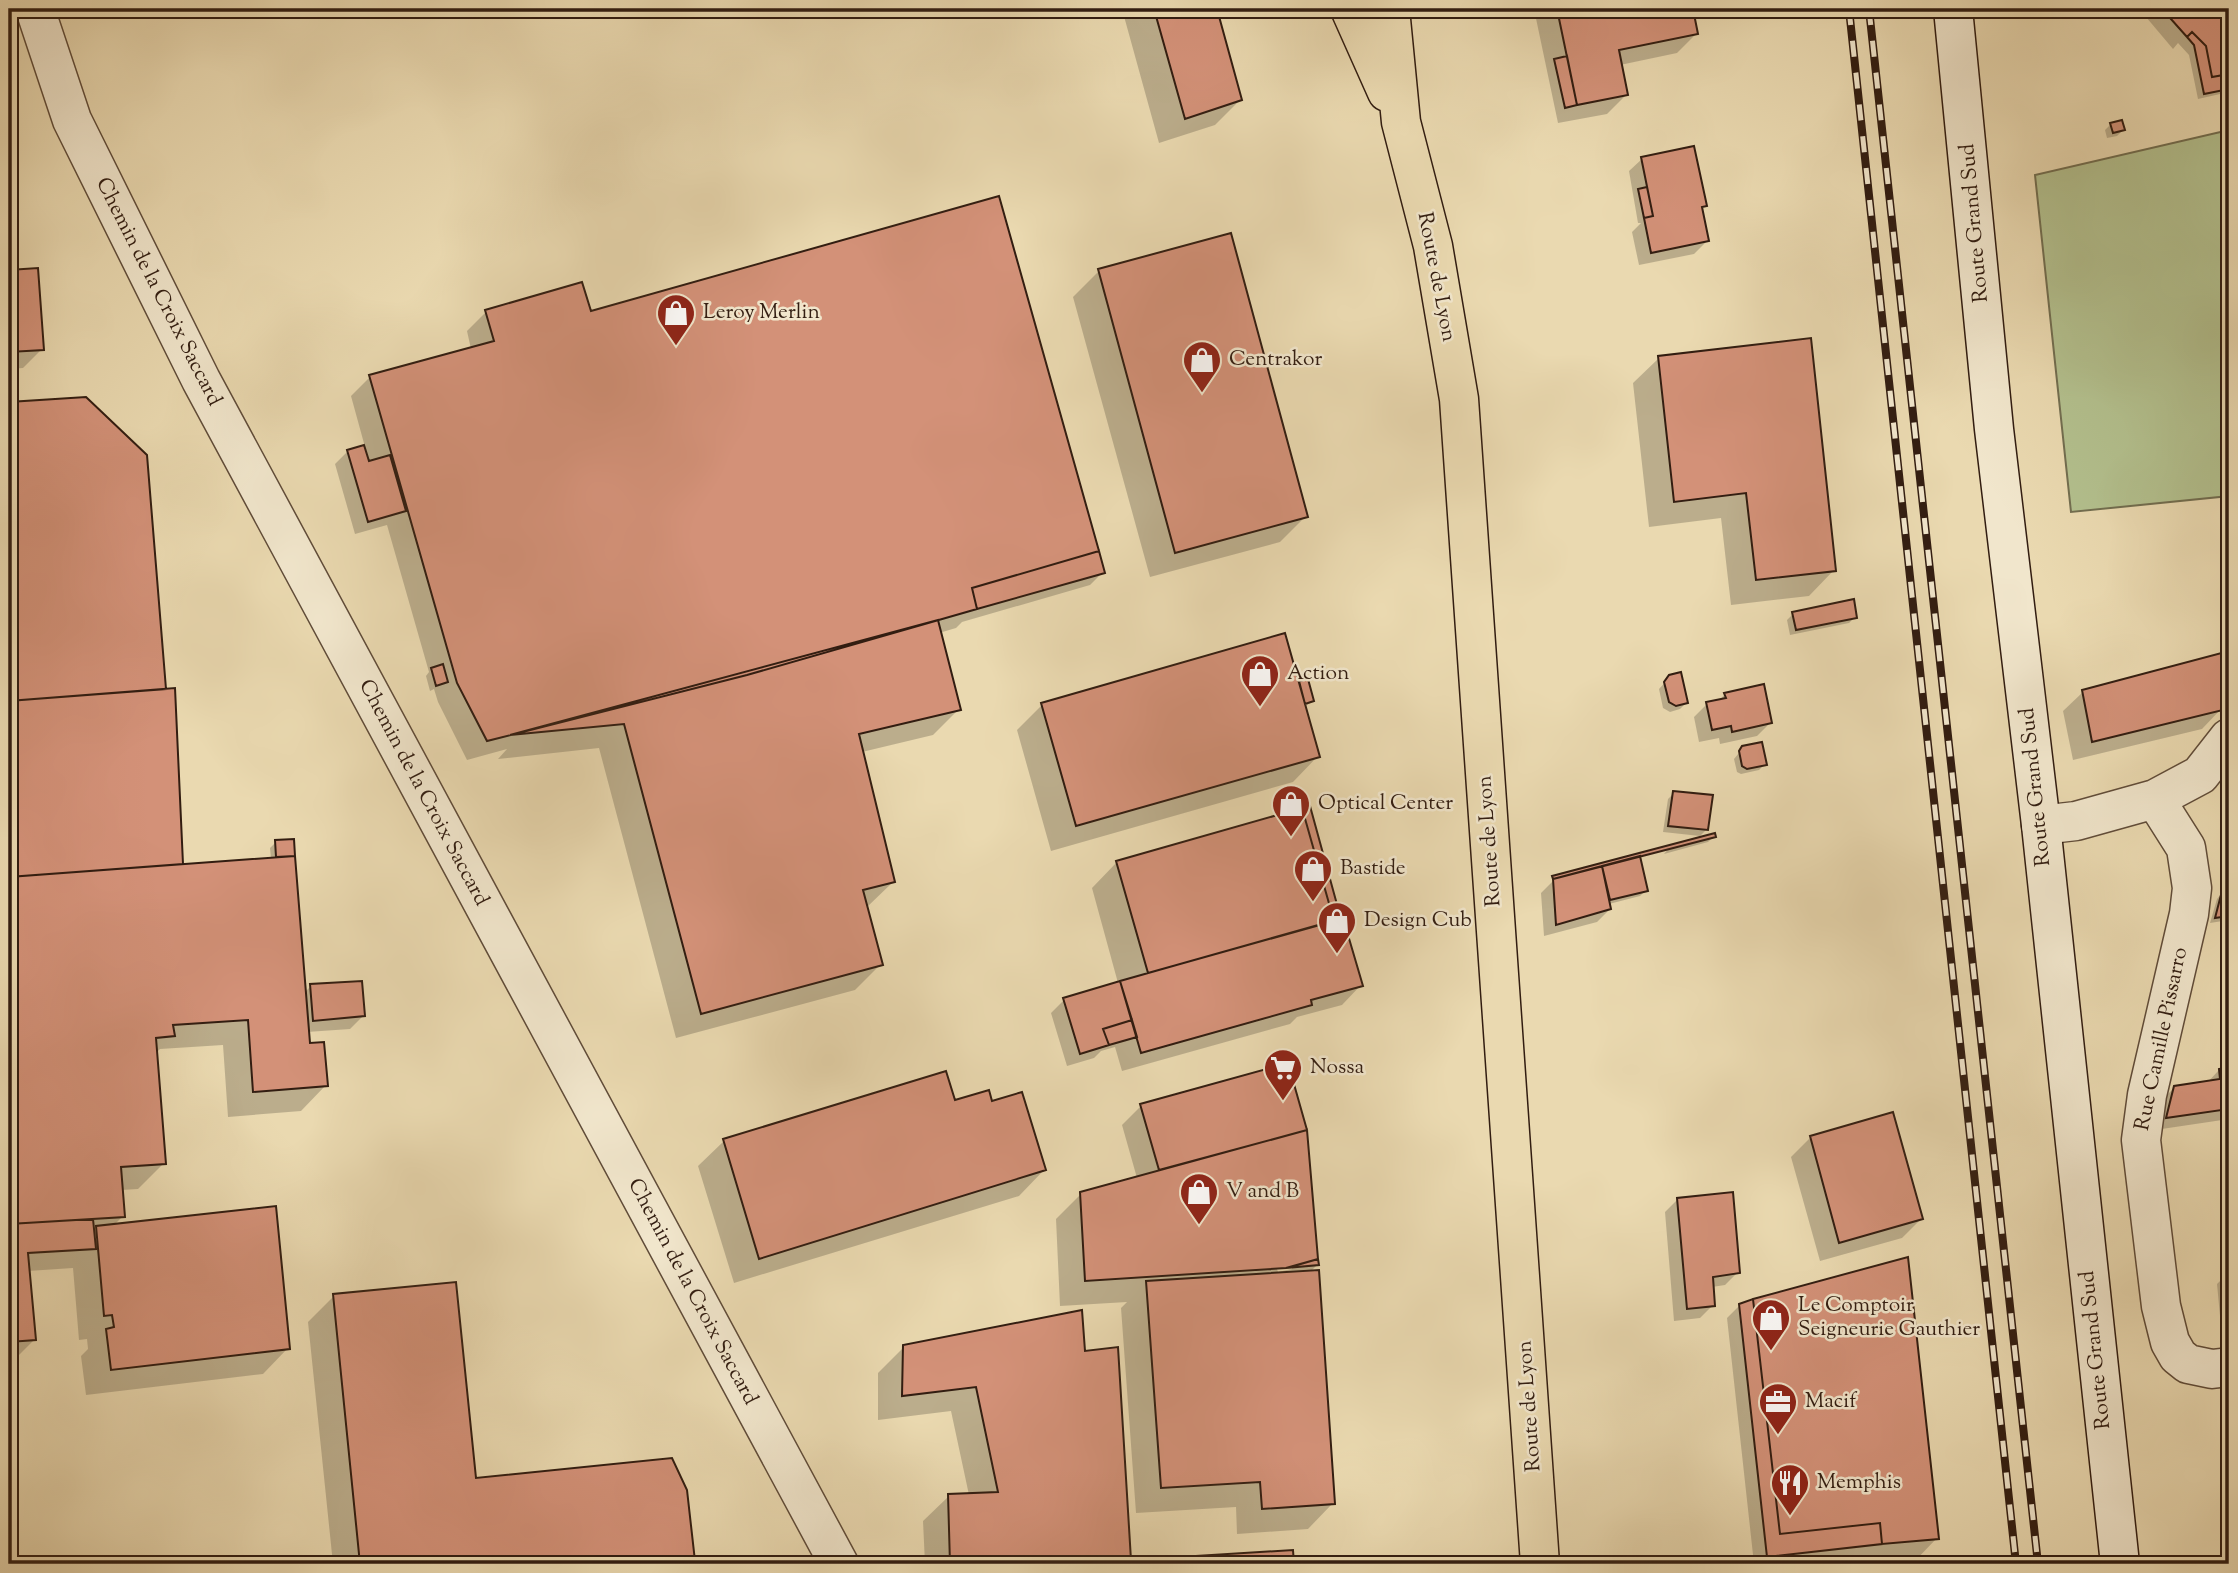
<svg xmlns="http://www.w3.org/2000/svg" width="2238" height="1573" font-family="'Sorts Mill Goudy',serif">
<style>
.green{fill:#b3c08e;stroke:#726e50;stroke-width:2}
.shadow{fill:#0003;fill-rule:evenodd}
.building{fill:#d39178;stroke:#321d11;stroke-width:2}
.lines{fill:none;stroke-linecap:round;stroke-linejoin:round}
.street-casing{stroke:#604c39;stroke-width:41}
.secondary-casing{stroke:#321d11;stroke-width:41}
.primary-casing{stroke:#321d11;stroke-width:41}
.street{stroke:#f1e6cc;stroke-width:38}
.secondary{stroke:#f1e6cc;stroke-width:38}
.primary{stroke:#ead9b0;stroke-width:38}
.rail-casing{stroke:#321d11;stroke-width:8}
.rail{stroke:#f1e6cc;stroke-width:5;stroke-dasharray:16;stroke-linecap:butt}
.labels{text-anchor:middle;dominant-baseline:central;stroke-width:5;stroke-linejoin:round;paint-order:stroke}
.street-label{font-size:21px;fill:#321d11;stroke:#f1e6cc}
.poi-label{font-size:21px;fill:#321d11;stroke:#f1e6cc;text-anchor:start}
</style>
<rect width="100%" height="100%" fill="#ead9b0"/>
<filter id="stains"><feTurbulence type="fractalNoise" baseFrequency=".00286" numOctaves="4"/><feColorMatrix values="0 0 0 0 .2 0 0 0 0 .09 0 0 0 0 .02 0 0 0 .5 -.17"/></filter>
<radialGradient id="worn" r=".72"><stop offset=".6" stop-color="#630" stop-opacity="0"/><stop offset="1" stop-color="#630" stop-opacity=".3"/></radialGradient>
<path class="green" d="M2229,130V496L2071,512L2035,175Z"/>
<path class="shadow" d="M1122,9H1215L1240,100L1215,125L1159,143Z
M1534,9H1691L1697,33L1677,53L1620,65L1626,95L1607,114L1558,123Z
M2127,9H2225L2229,13V92L2198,99L2189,55L2178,43L2173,49L2146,17L2126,11Z
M2111,124L2123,130L2117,136L2107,138L2105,130Z
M1642,159L1705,205L1701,209L1707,241L1694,254L1639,265L1632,232L1641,223H1638L1629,171Z
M37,270L42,349L23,368L9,369V272Z
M1099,271L1306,516L1280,542L1150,577L1073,297Z
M486,312L589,313L1103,572L1090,585L962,622L956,628L939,633L959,709L933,735L862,752L893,882L866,908L881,964L855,990L676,1038L599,748L498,759L507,749L467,760L438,702L434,689L430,691L426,676L429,672L387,525L355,534L335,464L348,451L365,447L351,396L370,377L471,349L467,331Z
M1659,358L1834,570L1809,596L1731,605L1721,518L1649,527L1633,383Z
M85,399L165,691L174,690L181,866L271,859L270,848L276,842L292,841L304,993L311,986L363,1016L350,1029L307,1032L308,1045L326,1085L301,1111L228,1117L223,1045L160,1049L155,1054L164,1163L138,1189L121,1190L123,1216L113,1226L288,1348L263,1374L86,1395L81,1356L88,1349L87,1339L79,1340L73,1268L28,1271L34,1340L15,1359L9,1360V403Z
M1793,614L1855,617L1849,623L1790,635L1787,620Z
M2229,653V678L2221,709L2202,729L2073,760L2063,711L2083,692Z
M1670,677L1686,703L1680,709L1670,712L1663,708L1659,689Z
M1300,683L1313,701L1304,707L1318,756L1293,782L1051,851L1017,730L1042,705L1298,685Z
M1725,694L1770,723L1757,736L1720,744L1719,738L1699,742L1694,717L1707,704L1718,702Z
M1743,748L1765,764L1759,770L1741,774L1737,772L1734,759Z
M1674,793L1706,830L1700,836L1663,832L1668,799Z
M1714,836L1708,842L1664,854L1670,847Z
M1117,862L1340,921L1361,985L1342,1005L1297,1017L1290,1024L1122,1071L1115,1047L1101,1051L1094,1058L1067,1066L1051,1013L1064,1000L1118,983L1092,888Z
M1603,865L1646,890L1640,896L1609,904L1610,909L1597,922L1544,936L1541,893L1554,880Z
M2229,891V920L2210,923L2217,899L2223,892Z
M2229,1069V1119L2155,1130L2162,1100L2175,1087L2207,1083L2219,1070Z
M954,1102L991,1103L1044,1170L1019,1196L734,1283L698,1166L724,1141Z
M1141,1106L1306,1130L1317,1265L1309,1273L1333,1503L1308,1529L1237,1534L1236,1507L1136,1513L1121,1308L1127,1302L1060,1306L1056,1219L1081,1194L1137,1178L1122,1125ZM1292,1265V1269L1278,1272L1277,1269Z
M1811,1137L1921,1219L1902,1238L1820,1261L1791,1157Z
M1678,1199L1738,1272L1725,1285L1712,1287L1713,1305L1700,1318L1674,1321L1665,1212Z
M2229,1272V1315L2220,1316L2217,1284Z
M334,1296L474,1480L693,1560L689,1564H333L308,1322Z
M1740,1305L1937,1538L1912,1564H1857L1856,1558L1800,1564H1754L1727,1318Z
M904,1347L1083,1352L1129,1562L1291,1552L1292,1564H925L923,1521L949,1496L969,1495L951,1411L878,1420V1373Z"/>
<path class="building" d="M1154,9H1217L1242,100L1185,119Z
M1542,9H1557L1558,11L1543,15Z
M1557,9H1693L1698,34L1619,50L1628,95L1577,105Z
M2162,9H2227L2229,11V74L2212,77L2206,46L2192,32L2187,37Z
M2192,32L2206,46L2212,77L2229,74V89L2204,94L2194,45L2187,37Z
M1567,56L1577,105L1565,108L1554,59Z
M2122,120L2125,130L2113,133L2110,123Z
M1694,146L1707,206L1702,207L1709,241L1651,253L1644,218L1653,216L1641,157Z
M1647,187L1653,216L1644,218L1638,189Z
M999,196L1099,551L972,588L977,609L747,675L487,741L457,683L369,375L494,341L485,310L582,282L591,311Z
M1231,233L1308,517L1175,553L1098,269Z
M38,268L44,350L9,352V270Z
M1811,338L1836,571L1756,580L1746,493L1674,502L1658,356Z
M86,397L147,455L166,689L9,701V402Z
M364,445L369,461L390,455L406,511L368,522L347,450Z
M1099,551L1105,573L977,609L972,588Z
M1854,599L1857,618L1796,630L1792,612Z
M938,620L961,710L859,734L895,882L863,890L883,965L701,1014L624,724L510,735Z
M1285,633L1320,757L1076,826L1041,703Z
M2229,651V686L2223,710L2092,742L2082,690Z
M443,664L448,682L436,686L431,668Z
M1681,672L1688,703L1676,706L1669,702L1664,682L1669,675Z
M1308,679L1314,701L1305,704L1299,681Z
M1764,684L1772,723L1732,732L1731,726L1712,730L1706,702L1726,698L1724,693Z
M175,688L183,864L9,877V701Z
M1762,742L1767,765L1747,769L1742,766L1739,751L1742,746Z
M1673,791L1713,795L1708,830L1668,826Z
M1310,806L1341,919L1334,921L1302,808Z
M1302,808L1334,921L1148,973L1116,861Z
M1715,833L1716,837L1553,879L1552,876Z
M294,839L295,856L276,857L275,840Z
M295,856L310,1043L324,1042L328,1086L253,1092L248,1020L173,1025L175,1036L156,1038L166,1164L121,1167L125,1217L9,1224V877Z
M1640,856L1648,891L1610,900L1602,866Z
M1602,866L1611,909L1556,925L1553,879Z
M2229,890V916L2215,918L2222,891Z
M1343,918L1363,986L1311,1000L1312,1005L1141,1053L1120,981Z
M362,981L365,1016L313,1021L310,984Z
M1120,981L1132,1020L1103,1029L1109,1045L1080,1054L1063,998Z
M1132,1020L1137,1037L1109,1045L1103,1029Z
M1288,1063L1307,1130L1159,1170L1140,1104Z
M2229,1067V1109L2166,1118L2174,1086L2220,1079L2219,1069Z
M946,1071L955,1100L989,1090L992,1101L1022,1092L1046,1170L759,1259L723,1139Z
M1893,1112L1923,1219L1839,1243L1810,1136Z
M1307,1130L1318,1259L1286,1268L1085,1281L1080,1192Z
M1733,1192L1740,1273L1713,1277L1715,1306L1687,1309L1677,1198Z
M276,1206L290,1349L111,1370L106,1329L114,1327L112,1315L104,1316L96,1226Z
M93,1219L96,1249L28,1253L36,1340L9,1342V1224Z
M1908,1257L1939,1539L1882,1544L1880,1523L1780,1534L1753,1299Z
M1318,1259L1319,1265L1286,1268H1287Z
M1319,1270L1335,1504L1262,1509L1260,1482L1161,1488L1146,1281Z
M456,1282L476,1478L672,1458L687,1490L695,1561L661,1564H360L333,1294Z
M1753,1299L1780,1534L1880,1523L1882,1544L1767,1557L1739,1304Z
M1082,1310L1085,1351L1118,1347L1131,1560L1293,1550L1294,1564H950L948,1494L998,1492L976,1387L902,1396L903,1345Z"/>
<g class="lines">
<defs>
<path id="street" d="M35,9L72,120L201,380L839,1564
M2155,799L2186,848L2192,888L2189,914L2147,1095L2141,1140L2161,1306L2170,1342L2178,1356L2188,1364L2212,1369L2229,1367
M2041,825L2076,821L2155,799L2200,775L2229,738"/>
<path id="secondary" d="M1953,9L1994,429L2041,825L2120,1564"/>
<path id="primary" d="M1350,9L1387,92
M1390,9L1401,122L1433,246L1459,399L1540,1564"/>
</defs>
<use href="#street" class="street-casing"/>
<use href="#secondary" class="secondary-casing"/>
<use href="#primary" class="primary-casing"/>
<use href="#street" class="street"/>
<use href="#secondary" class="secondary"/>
<use href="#primary" class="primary"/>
<defs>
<path id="rail" d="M1849,9L2016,1564
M1869,9L2038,1564"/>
</defs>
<use href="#rail" class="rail-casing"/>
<use href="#rail" class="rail"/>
</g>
<defs>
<symbol id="shop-pin" viewBox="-11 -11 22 30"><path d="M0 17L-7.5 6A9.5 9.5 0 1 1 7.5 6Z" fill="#8f2418" stroke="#f1e6cc"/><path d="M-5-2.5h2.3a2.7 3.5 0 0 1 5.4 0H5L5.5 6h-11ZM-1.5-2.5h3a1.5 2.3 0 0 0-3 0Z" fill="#fff"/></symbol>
<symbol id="supermarket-pin" viewBox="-11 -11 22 30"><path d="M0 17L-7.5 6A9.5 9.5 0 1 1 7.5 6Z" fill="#8f2418" stroke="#f1e6cc"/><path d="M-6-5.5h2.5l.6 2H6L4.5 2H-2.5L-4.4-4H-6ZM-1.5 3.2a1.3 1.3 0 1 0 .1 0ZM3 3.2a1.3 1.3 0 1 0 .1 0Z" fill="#fff"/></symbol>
<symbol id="office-pin" viewBox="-11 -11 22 30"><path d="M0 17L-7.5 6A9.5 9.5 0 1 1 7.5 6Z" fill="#8f2418" stroke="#f1e6cc"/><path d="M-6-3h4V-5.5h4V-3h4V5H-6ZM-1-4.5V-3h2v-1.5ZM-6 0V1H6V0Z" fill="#fff"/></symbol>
<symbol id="restaurant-pin" viewBox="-11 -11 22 30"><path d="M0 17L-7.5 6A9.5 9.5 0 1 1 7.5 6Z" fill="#8f2418" stroke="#f1e6cc"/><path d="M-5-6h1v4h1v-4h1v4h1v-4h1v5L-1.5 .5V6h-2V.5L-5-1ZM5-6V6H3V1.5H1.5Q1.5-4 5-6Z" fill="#fff"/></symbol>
</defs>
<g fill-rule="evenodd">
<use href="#shop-pin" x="654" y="291" width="44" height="60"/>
<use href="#shop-pin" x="1180" y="338" width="44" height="60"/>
<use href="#shop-pin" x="1238" y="652" width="44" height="60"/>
<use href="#shop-pin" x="1269" y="782" width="44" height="60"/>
<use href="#shop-pin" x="1291" y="847" width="44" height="60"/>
<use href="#shop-pin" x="1315" y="899" width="44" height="60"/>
<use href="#supermarket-pin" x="1261" y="1046" width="44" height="60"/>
<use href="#shop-pin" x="1177" y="1170" width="44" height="60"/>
<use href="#shop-pin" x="1749" y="1296" width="44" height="60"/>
<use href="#office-pin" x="1756" y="1380" width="44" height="60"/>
<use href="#restaurant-pin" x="1768" y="1461" width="44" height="60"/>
</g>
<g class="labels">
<g class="street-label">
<text transform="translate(1975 223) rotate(-95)">Route Grand Sud</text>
<text transform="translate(1436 277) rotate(79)">Route de Lyon</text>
<text transform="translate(158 292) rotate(63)">Chemin de la Croix Saccard</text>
<text transform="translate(2036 787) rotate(-96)">Route Grand Sud</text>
<text transform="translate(423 793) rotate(62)">Chemin de la Croix Saccard</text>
<text transform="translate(1490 841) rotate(-94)">Route de Lyon</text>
<text transform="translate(2162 1039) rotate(-78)">Rue Camille Pissarro</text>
<text transform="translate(692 1292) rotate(62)">Chemin de la Croix Saccard</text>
<text transform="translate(2096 1350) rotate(-96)">Route Grand Sud</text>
<text transform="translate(1530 1406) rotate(-94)">Route de Lyon</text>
</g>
<g class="poi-label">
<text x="703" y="313">Leroy Merlin</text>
<text x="1229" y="360">Centrakor</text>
<text x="1287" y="674">Action</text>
<text x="1318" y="804">Optical Center</text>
<text x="1340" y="869">Bastide</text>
<text x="1364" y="921">Design Cub</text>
<text x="1310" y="1068">Nossa</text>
<text x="1226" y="1192">V and B</text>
<text x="1798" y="1306">Le Comptoir<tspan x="1798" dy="24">Seigneurie Gauthier</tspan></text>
<text x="1805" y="1402">Macif</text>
<text x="1817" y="1483">Memphis</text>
</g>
</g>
<rect width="2238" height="1573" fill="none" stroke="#ead9b0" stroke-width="35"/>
<rect x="10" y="10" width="2217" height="1552" fill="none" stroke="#321d11" stroke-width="3.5"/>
<rect x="18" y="18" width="2203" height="1538" fill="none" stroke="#321d11" stroke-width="2"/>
<rect width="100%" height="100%" filter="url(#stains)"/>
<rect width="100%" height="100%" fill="url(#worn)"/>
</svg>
